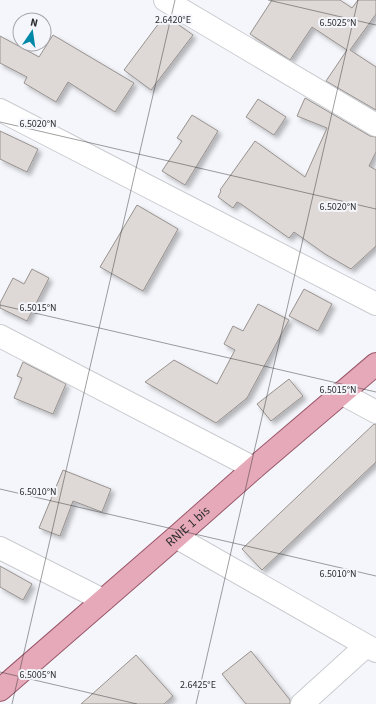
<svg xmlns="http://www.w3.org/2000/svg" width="376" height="704" font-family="'Source Sans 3',sans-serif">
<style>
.building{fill:#ded9d6;stroke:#97928f;filter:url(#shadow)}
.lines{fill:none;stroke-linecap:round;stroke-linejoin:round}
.minor-casing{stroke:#caccd0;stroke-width:24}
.major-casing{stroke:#9a586a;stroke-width:24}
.minor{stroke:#fff;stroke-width:22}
.major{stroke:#e6a9b9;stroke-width:22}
.ticks{fill:none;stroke:#2c2c2e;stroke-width:1;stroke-opacity:0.45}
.labels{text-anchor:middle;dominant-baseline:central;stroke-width:4;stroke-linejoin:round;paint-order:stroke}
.street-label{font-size:13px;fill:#2c2c2e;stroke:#f5f6fb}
.ticks-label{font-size:10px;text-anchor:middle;fill:#2c2c2e;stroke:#f5f6fb;stroke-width:4;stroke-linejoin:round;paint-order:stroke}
</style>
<defs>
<filter id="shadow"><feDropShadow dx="3.5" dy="3.5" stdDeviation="2" flood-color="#0004"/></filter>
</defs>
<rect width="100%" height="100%" fill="#f5f6fb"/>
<path class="building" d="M272,0H340L352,8L358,0H376V14L350,50L376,67V110L326,81L347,50L312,27L290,60L250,34Z
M165,15L193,35L151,90L124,70Z
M53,35L134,83L115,112L68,82L56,102L24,83L27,77L0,63V36L39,57Z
M305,98L370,136L376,137V152L369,166L376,170V246L351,269L325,254L294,232L289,238L241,204L237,202L233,208L218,197L221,191L220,190L255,141L305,177L327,128L297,116Z
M258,99L286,117L274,135L246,117Z
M192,115L218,131L185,185L162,171L182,141L177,138Z
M0,131L38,149L27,172L0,159Z
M137,205L178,229L143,291L100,267Z
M32,269L49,278L27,321L0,308V303L13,278L24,284Z
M304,289L332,304L318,331L289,316Z
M258,304L289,320L247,398L216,423L145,382L174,360L217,384L235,350L224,344L233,326L243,331Z
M23,362L66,384L53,414L14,398L22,378L17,376Z
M289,379L303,396L271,421L257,404Z
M374,424H376V462L262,570L242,549Z
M63,470L111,489L102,512L73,501L60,536L39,528Z
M0,566L32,584L23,600L0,587Z
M251,651L290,700V704H246L222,674Z
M136,655L173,696L164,704H81Z"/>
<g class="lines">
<defs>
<path id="minor" d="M165,0L376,125
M0,110L376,304
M0,336L254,468
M341,393L376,412
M176,537L376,651
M0,548L103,600
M302,704L366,646"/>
<g id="major">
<path id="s1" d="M0,690L176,537L254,468L376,364"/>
</g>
</defs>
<use href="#minor" class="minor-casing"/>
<use href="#major" class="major-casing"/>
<use href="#minor" class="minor"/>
<use href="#major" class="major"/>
</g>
<path class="ticks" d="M268,0L376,25M0,122L376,209M0,305L376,392M0,489L376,576M0,672L137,704M12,704L175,0M196,704L358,0"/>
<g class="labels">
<g class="street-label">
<text stroke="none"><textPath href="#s1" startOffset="249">RNIE 1 bis</textPath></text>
</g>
</g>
<g class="ticks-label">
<text x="173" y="23">2.6420°E</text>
<text x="338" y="26">6.5025°N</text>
<text x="38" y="127">6.5020°N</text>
<text x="338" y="210">6.5020°N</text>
<text x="38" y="311">6.5015°N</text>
<text x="338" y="393">6.5015°N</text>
<text x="38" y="495">6.5010°N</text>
<text x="338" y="577">6.5010°N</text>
<text x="38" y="678">6.5005°N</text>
<text x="198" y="688">2.6425°E</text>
</g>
<g transform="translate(32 32) rotate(13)"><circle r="19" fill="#f5f6fb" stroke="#a5a5a9"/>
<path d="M0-3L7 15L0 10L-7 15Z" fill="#0088a8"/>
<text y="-6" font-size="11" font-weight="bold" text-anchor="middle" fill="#2c2c2e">N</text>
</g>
</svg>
